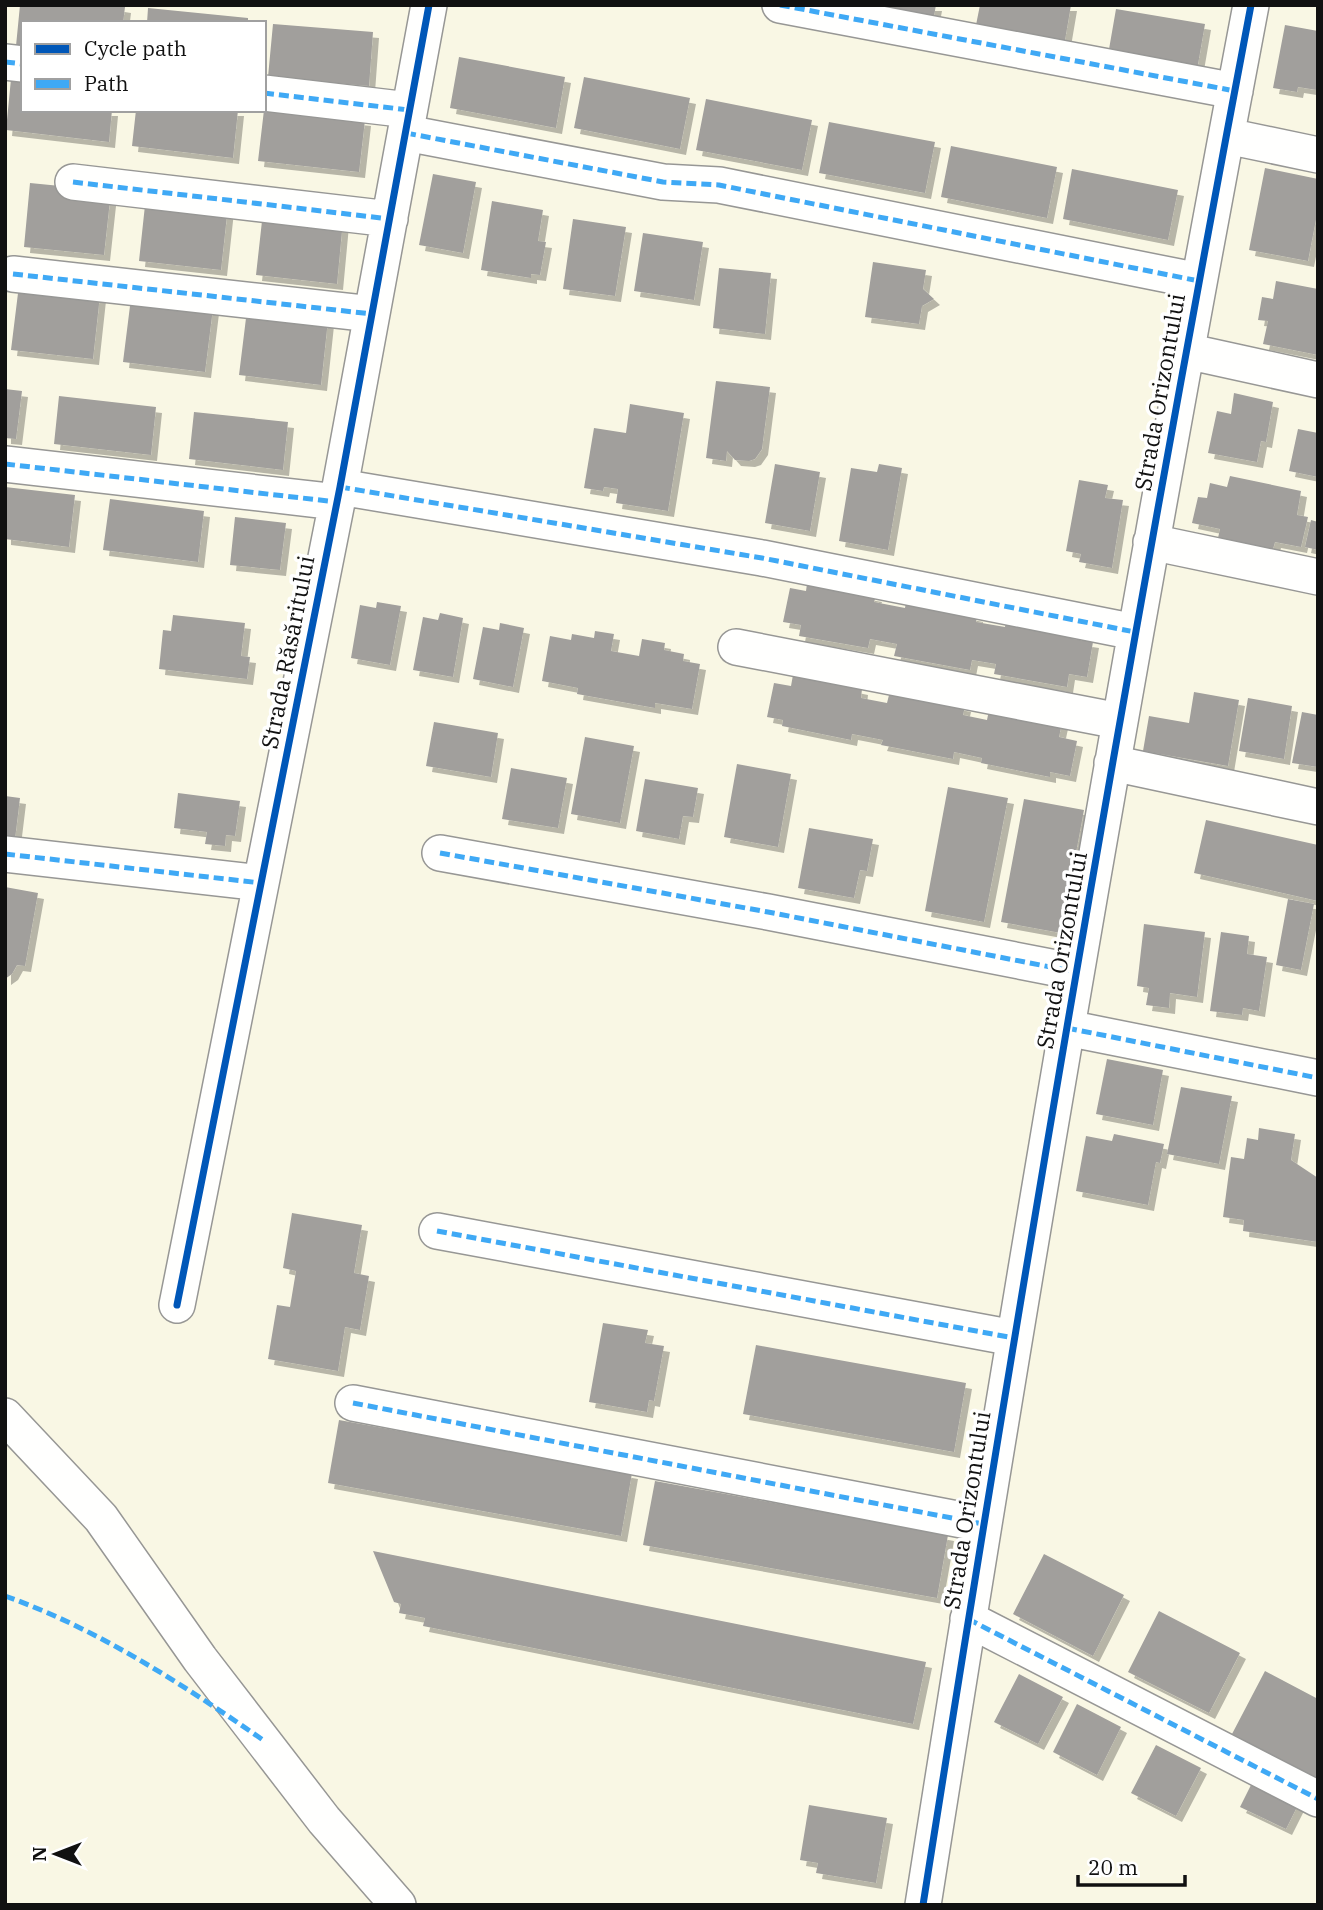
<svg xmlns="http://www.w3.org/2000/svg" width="1323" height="1910" font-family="'IBM Plex Serif',serif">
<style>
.farmland{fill:#f9f7e4;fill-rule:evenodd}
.building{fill:#a19f9c;filter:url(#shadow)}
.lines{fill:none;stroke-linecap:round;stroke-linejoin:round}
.minor-casing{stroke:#979795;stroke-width:38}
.minor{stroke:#fffffe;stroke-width:35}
.quiet{stroke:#3fa9f5;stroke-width:5;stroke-dasharray:10 5;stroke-linecap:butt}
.cycleway-casing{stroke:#fff;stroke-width:11}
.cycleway{stroke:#0057b8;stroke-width:7}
.labels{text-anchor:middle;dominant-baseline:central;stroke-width:7;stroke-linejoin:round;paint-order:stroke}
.street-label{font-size:23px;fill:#111;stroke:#fff}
</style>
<defs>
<filter id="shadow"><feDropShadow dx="6" dy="6" stdDeviation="0" flood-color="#0004"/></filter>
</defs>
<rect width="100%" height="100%" fill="#fdfcf7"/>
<path class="farmland" d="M5,5H1318V1905H5ZM23,23H264V110H23Z"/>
<path class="building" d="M20,5H112L125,7L123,23H23V47L16,46Z
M854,5H936L933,21Z
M980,5H1071L1064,46L975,30Z
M148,8L248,18V23H147Z
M1116,9L1205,24L1197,70L1108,55Z
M273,24L373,32L369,86L268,77Z
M1285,25L1318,31L1317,90L1298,87L1297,92L1273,88Z
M459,57L565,77L556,128L450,108Z
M584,77L690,98L680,149L574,128Z
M11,79L23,81V110H112L109,142L6,130Z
M706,99L812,120L802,170L696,150Z
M136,110H238L233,158L132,146Z
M264,110L365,120L359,172L258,161Z
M829,122L935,142L925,193L819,173Z
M951,146L1057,167L1047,218L941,197Z
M1265,168L1318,179V209L1308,261L1249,250Z
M1072,169L1178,190L1168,240L1063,219Z
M433,174L476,182L463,253L419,245Z
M30,183L111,191L104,255L24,247Z
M146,196L228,206L221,270L139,261Z
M492,201L543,210L538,241L546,242L540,275L531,274V278L481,270Z
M263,212L343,220L337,284L256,275Z
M573,219L626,227L615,296L563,289Z
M643,233L703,242L694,300L634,291Z
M873,262L926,270L923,289L934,299L922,306L919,324L865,317Z
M719,268L771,273L765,334L713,328Z
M1276,281L1318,289V355L1263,344L1268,321L1258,320L1262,297L1273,299Z
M19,285L100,295L93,359L11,350Z
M131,298L213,308L205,372L123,362Z
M247,310L328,320L321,385L239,375Z
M716,381L770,387L762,449L755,459L749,461L735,460L727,451L726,461L706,458Z
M5,389L22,391L16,439L5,438Z
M1234,393L1273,402L1266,442L1261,441L1257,462L1208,453L1217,411L1231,414Z
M59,396L156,407L151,455L54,444Z
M630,404L684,413L668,511L616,503L618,489L604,487L603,491L584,488L594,428L626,433Z
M194,412L288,422L283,470L189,459Z
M1298,429L1318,433V477L1289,471Z
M775,464L820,472L810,531L765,523Z
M879,464L902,468L888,550L839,541L851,468L877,472Z
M1230,476L1301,491L1297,515L1308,517L1301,547L1275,542L1273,549L1218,538L1220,529L1192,523L1198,497L1207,498L1210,483L1227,487Z
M1079,480L1108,485L1105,498L1123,500L1112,568L1079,562L1081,554L1066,551Z
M5,487L75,495L69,547L5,539Z
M110,499L204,511L198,562L103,550Z
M235,517L286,523L280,570L230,565Z
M1311,520L1318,522V550L1305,547Z
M807,584L876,596L874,602L905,608L906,602L977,616L976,622L1005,627L1006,621L1075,634L1073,639L1093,642L1087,677L1069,674L1067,687L994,674L996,664L972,660L970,670L894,656L897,644L870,639L868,648L799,636L801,625L783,622L790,588L806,591Z
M377,602L401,606L390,665L351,658L360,605L376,608Z
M440,613L463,618L453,677L413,670L423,617L438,620Z
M173,615L245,623L241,656L250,657L247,679L159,669L163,630L171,631Z
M500,623L524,628L513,687L473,679L483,627L499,630Z
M595,631L614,634L611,651L639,656L642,639L665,643L664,650L684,654L683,661L700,664L692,709L655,703V708L577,694L578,688L542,681L550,636L571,640L572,634L594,638Z
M793,675L862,689L861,698L887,703L890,691L965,706L963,715L987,720L989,710L1062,723L1059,737L1077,741L1070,776L1050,772V777L981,763L982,758L954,752L953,759L881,745L883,740L852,734L851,740L782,726L783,720L767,717L774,683L791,686Z
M1194,692L1239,700L1228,766L1143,751L1149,716L1189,723Z
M1248,698L1292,706L1284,759L1239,751Z
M1302,712L1318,715V767L1292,763Z
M434,722L498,733L491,777L426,766Z
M585,737L634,746L620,823L571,814Z
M737,764L791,774L778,847L724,837Z
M511,768L567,778L558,828L502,819Z
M645,779L698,788L693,817L683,816L679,839L636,831Z
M948,787L1008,798L984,922L925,911Z
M178,793L240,801L235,836L226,835L225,846L205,844L207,832L174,828Z
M5,796L20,798L14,847L5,846Z
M1024,799L1084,810L1061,933L1001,922Z
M1206,820L1318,845V901L1194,873Z
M809,828L873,839L867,871L860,870L854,898L798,888Z
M5,887L38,893L25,966L17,965L12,974L5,979Z
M1288,899L1314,904L1301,970L1276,965Z
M1144,924L1205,932L1197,997L1170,993L1169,1008L1146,1005L1149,988L1137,986Z
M1221,932L1249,936L1247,954L1267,957L1259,1011L1243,1008L1242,1015L1210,1011Z
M1107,1059L1163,1070L1153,1125L1096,1114Z
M1181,1087L1232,1096L1219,1164L1167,1154Z
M1259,1128L1295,1134L1291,1160L1318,1178V1242L1243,1231L1244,1220L1223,1217L1231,1157L1244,1159L1247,1138L1258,1140Z
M1114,1134L1164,1144L1160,1163L1156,1162L1148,1205L1076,1191L1086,1136L1112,1141Z
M292,1213L362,1225L354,1273L369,1276L360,1330L345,1327L338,1371L268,1359L277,1305L290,1307L296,1271L283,1268Z
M603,1323L648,1330L645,1343L664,1346L654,1401L649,1400L647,1412L589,1402Z
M756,1345L966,1383L954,1452L743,1414Z
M339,1420L632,1473L621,1536L328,1483Z
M655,1481L948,1535L937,1598L643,1545Z
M373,1551L926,1662L913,1724L423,1626L425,1618L399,1613L401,1604L394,1602Z
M1044,1554L1124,1595L1093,1656L1013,1614Z
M1159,1611L1240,1653L1209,1713L1128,1672Z
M1265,1671L1318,1699V1779L1232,1734Z
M1019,1674L1063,1697L1038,1744L994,1722Z
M1077,1704L1121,1727L1097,1775L1053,1752Z
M1156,1745L1201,1768L1176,1816L1131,1793Z
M1256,1775L1302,1797L1286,1829L1240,1807Z
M809,1805L887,1818L876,1883L816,1873L818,1863L800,1860Z"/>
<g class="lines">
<defs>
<path id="minor" d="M780,5L1235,91
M5,62L23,64
M264,93L409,110
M406,133L663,182L719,185L1199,281
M1227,136L1318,155
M73,182L390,219
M13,274L372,314
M1186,351L1318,380
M5,464L337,502
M340,487L762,558L1135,632
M1151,542L1318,577
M736,647L1119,721
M1112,763L1318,807
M440,853L768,912L1076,972
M5,854L261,883
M1067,1028L1318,1078
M437,1231L1014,1338
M177,1305L340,487L429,5
M353,1403L983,1524
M5,1416L101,1518L200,1659L324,1820L398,1905
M968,1619L1318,1799
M923,1905C1023,1270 1131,637 1251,5"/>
</defs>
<use href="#minor" class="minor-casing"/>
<use href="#minor" class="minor"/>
<path class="quiet" d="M780,5L1235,91
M5,62L23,64
M264,93L409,110
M406,133L663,182L719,185L1199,281
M73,182L390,219
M13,274L372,314
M5,464L337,502
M340,487L762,558L1135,632
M440,853L768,912L1076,972
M5,854L261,883
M1067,1028L1318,1078
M437,1231L1014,1338
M353,1403L983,1524
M5,1596C98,1629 182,1684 263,1740
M968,1619L1318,1799"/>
<defs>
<path id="cycleway" d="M177,1305L340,487L429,5
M923,1905C1023,1270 1131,637 1251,5"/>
</defs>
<use href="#cycleway" class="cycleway-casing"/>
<use href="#cycleway" class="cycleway"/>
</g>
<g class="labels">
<g class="street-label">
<text transform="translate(1159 392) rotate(-80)">Strada Orizontului</text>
<text transform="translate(287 652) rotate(-79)">Strada Răsăritului</text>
<text transform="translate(1061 950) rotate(-80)">Strada Orizontului</text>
<text transform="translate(966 1510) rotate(-81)">Strada Orizontului</text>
</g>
</g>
<rect width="1323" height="1910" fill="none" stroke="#111111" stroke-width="14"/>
<rect x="21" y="21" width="245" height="91" fill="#ffffff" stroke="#a0a0a0" stroke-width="2"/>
<rect x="35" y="44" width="35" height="10" fill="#0057b8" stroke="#a0a0a0" stroke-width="2"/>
<text x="84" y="56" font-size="21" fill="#111111">Cycle path</text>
<rect x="35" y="79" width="35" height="10" fill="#3fa9f5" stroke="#a0a0a0" stroke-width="2"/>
<text x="84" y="91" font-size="21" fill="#111111">Path</text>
<g transform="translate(56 1854) rotate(270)" stroke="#ffffff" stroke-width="5" paint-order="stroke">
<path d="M0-5L12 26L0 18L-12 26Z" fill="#111111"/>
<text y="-10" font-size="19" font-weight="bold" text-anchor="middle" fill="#111111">N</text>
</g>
<path d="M1078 1875v10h107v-10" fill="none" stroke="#111111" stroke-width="3.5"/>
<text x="1088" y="1875" font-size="21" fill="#111111" stroke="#ffffff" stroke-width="5" paint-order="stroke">20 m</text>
</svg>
